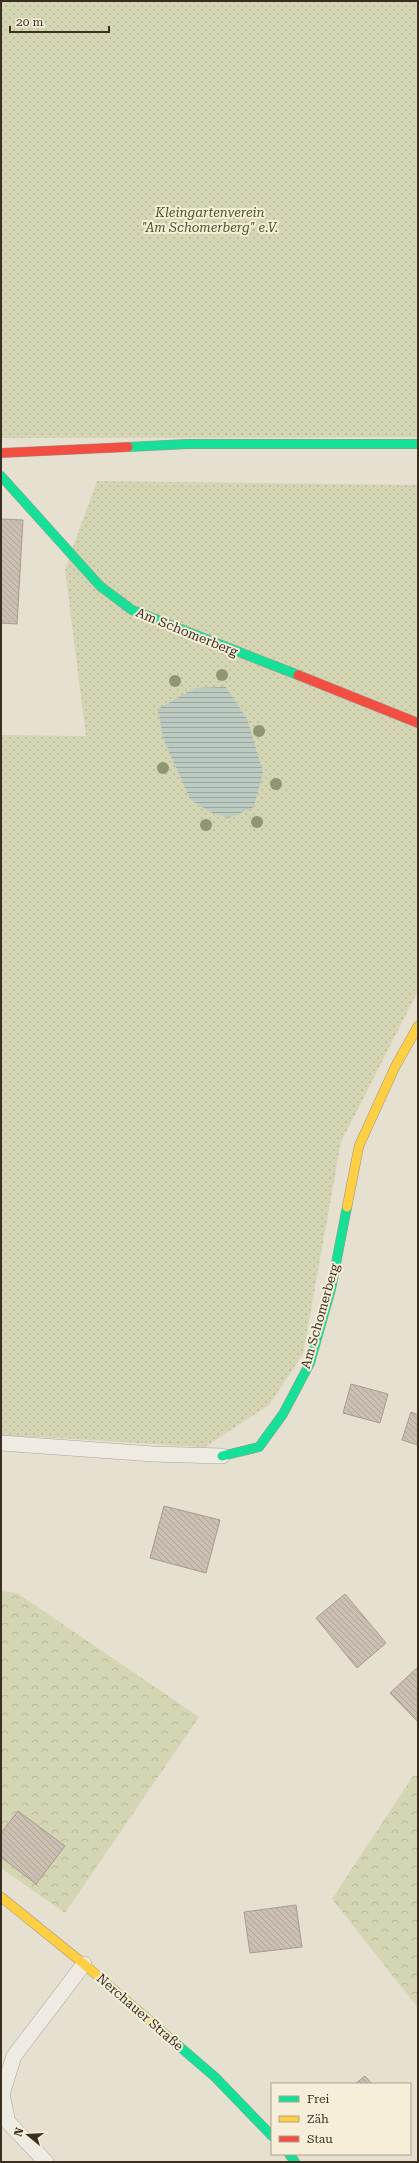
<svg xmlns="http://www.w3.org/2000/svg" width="419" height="2163" font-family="'Roboto Serif',serif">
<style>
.grass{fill:url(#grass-dots)}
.forest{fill:url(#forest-crowns)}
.water{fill:url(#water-rules)}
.building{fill:url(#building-back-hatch);stroke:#a69c8f}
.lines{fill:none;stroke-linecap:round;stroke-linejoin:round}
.lane-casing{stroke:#aba599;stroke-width:16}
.fast-casing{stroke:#9b9588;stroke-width:10}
.slow-casing{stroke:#9b9588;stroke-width:10}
.jam-casing{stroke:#9b9588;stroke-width:10}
.lane{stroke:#eeebe2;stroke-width:15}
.fast{stroke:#16e098;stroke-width:9}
.slow{stroke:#ffcf43;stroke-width:9}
.jam{stroke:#f24e42;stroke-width:9}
.tree{fill:#909573}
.labels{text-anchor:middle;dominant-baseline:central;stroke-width:4;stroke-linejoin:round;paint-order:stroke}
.park-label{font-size:13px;font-style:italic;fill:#495727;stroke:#f6eed8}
.street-label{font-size:13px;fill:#3b2f21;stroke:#f6eed8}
</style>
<defs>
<pattern id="grass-dots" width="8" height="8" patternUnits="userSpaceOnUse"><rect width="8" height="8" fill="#d4d6b3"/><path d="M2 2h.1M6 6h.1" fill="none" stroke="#b7b89a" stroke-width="1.8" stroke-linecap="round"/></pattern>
<pattern id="forest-crowns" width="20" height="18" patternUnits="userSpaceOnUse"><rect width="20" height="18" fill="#d4d6b3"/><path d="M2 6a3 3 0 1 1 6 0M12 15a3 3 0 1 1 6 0" fill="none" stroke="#b7b89a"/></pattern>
<pattern id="water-rules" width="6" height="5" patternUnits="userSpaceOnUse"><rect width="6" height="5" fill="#bbcbc2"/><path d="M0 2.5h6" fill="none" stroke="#99a59d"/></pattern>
<pattern id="building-back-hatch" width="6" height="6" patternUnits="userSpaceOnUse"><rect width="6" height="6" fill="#cabfb1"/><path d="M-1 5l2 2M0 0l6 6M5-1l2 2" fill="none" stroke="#aea498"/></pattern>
</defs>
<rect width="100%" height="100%" fill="#e6e0d0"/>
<path class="grass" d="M1,1H418V437L1,438Z
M97,481L418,485V991L341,1142L303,1354L269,1405L205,1447L40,1437L1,1438V735L86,736L65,569Z"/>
<path class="forest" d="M1,1591L17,1593L199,1717L65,1913L1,1868Z
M413,1776H418V2008L332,1899Z"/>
<path class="water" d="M226,687L247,719L263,772L254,807L229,818L210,812L190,799L163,738L158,709L195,688Z"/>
<path class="building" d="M1,519L23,520L17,624L1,623Z
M351,1384L388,1394L380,1423L343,1413Z
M411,1412L418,1415V1445L402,1440Z
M164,1506L220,1520L206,1573L150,1558Z
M345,1594L386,1643L357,1668L316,1618Z
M418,1667V1722L390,1693Z
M18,1811L65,1846L36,1884L1,1857V1833Z
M296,1905L302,1947L250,1953L244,1912Z
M365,2076L372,2084H355Z"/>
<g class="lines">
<defs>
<path id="lane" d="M1,1443L153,1454L222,1456
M46,2162L8,2122L2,2094L14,2056L84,1964"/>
<path id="fast" d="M128,447L187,444H418
M1,476L100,586L132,610L298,675
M222,1456L259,1447L283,1414L310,1363L331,1289L347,1207
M173,2041L215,2077L272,2136
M289,2154L295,2162"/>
<path id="slow" d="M347,1207L359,1146L395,1067L418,1026
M1,1897L84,1964L173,2041"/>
<path id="jam" d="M1,453L128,447
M298,675L418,723"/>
</defs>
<use href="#lane" class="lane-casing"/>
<use href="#fast" class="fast-casing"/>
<use href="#slow" class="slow-casing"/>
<use href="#jam" class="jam-casing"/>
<use href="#lane" class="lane"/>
<use href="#fast" class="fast"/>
<use href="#slow" class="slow"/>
<use href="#jam" class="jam"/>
</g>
<g class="tree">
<circle cx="222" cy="675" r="6"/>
<circle cx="175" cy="681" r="6"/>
<circle cx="259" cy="731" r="6"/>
<circle cx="163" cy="768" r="6"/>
<circle cx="276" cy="784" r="6"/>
<circle cx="257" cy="822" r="6"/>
<circle cx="206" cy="825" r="6"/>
</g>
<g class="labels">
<g class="park-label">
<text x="210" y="212">Kleingartenverein<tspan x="210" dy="15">"Am Schomerberg" e.V.</tspan></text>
</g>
<g class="street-label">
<text transform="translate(187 632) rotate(22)">Am Schomerberg</text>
<text transform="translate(320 1316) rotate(-74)">Am Schomerberg</text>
<text transform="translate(140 2012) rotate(41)">Nerchauer Straße</text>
</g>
</g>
<rect width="419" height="2163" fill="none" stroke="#3b2f21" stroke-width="4"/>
<rect x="271" y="2083" width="140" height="72" fill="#f6eed8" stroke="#aba28f"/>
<rect x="279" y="2096" width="20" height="6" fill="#16e098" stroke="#aba28f"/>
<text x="307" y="2103" font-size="12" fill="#3b2f21">Frei</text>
<rect x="279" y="2116" width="20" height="6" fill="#ffcf43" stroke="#aba28f"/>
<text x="307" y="2123" font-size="12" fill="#3b2f21">Zäh</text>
<rect x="279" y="2136" width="20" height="6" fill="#f24e42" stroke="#aba28f"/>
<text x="307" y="2143" font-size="12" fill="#3b2f21">Stau</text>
<g transform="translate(28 2135) rotate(288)" stroke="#f6eed8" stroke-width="3" paint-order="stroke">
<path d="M0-3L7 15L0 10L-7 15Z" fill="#3b2f21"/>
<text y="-6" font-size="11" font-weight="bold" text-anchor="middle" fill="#3b2f21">N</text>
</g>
<path d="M10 26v6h99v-6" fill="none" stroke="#3b2f21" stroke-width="2"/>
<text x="16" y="26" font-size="12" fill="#3b2f21" stroke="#f6eed8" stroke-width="3" paint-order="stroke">20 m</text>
</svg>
